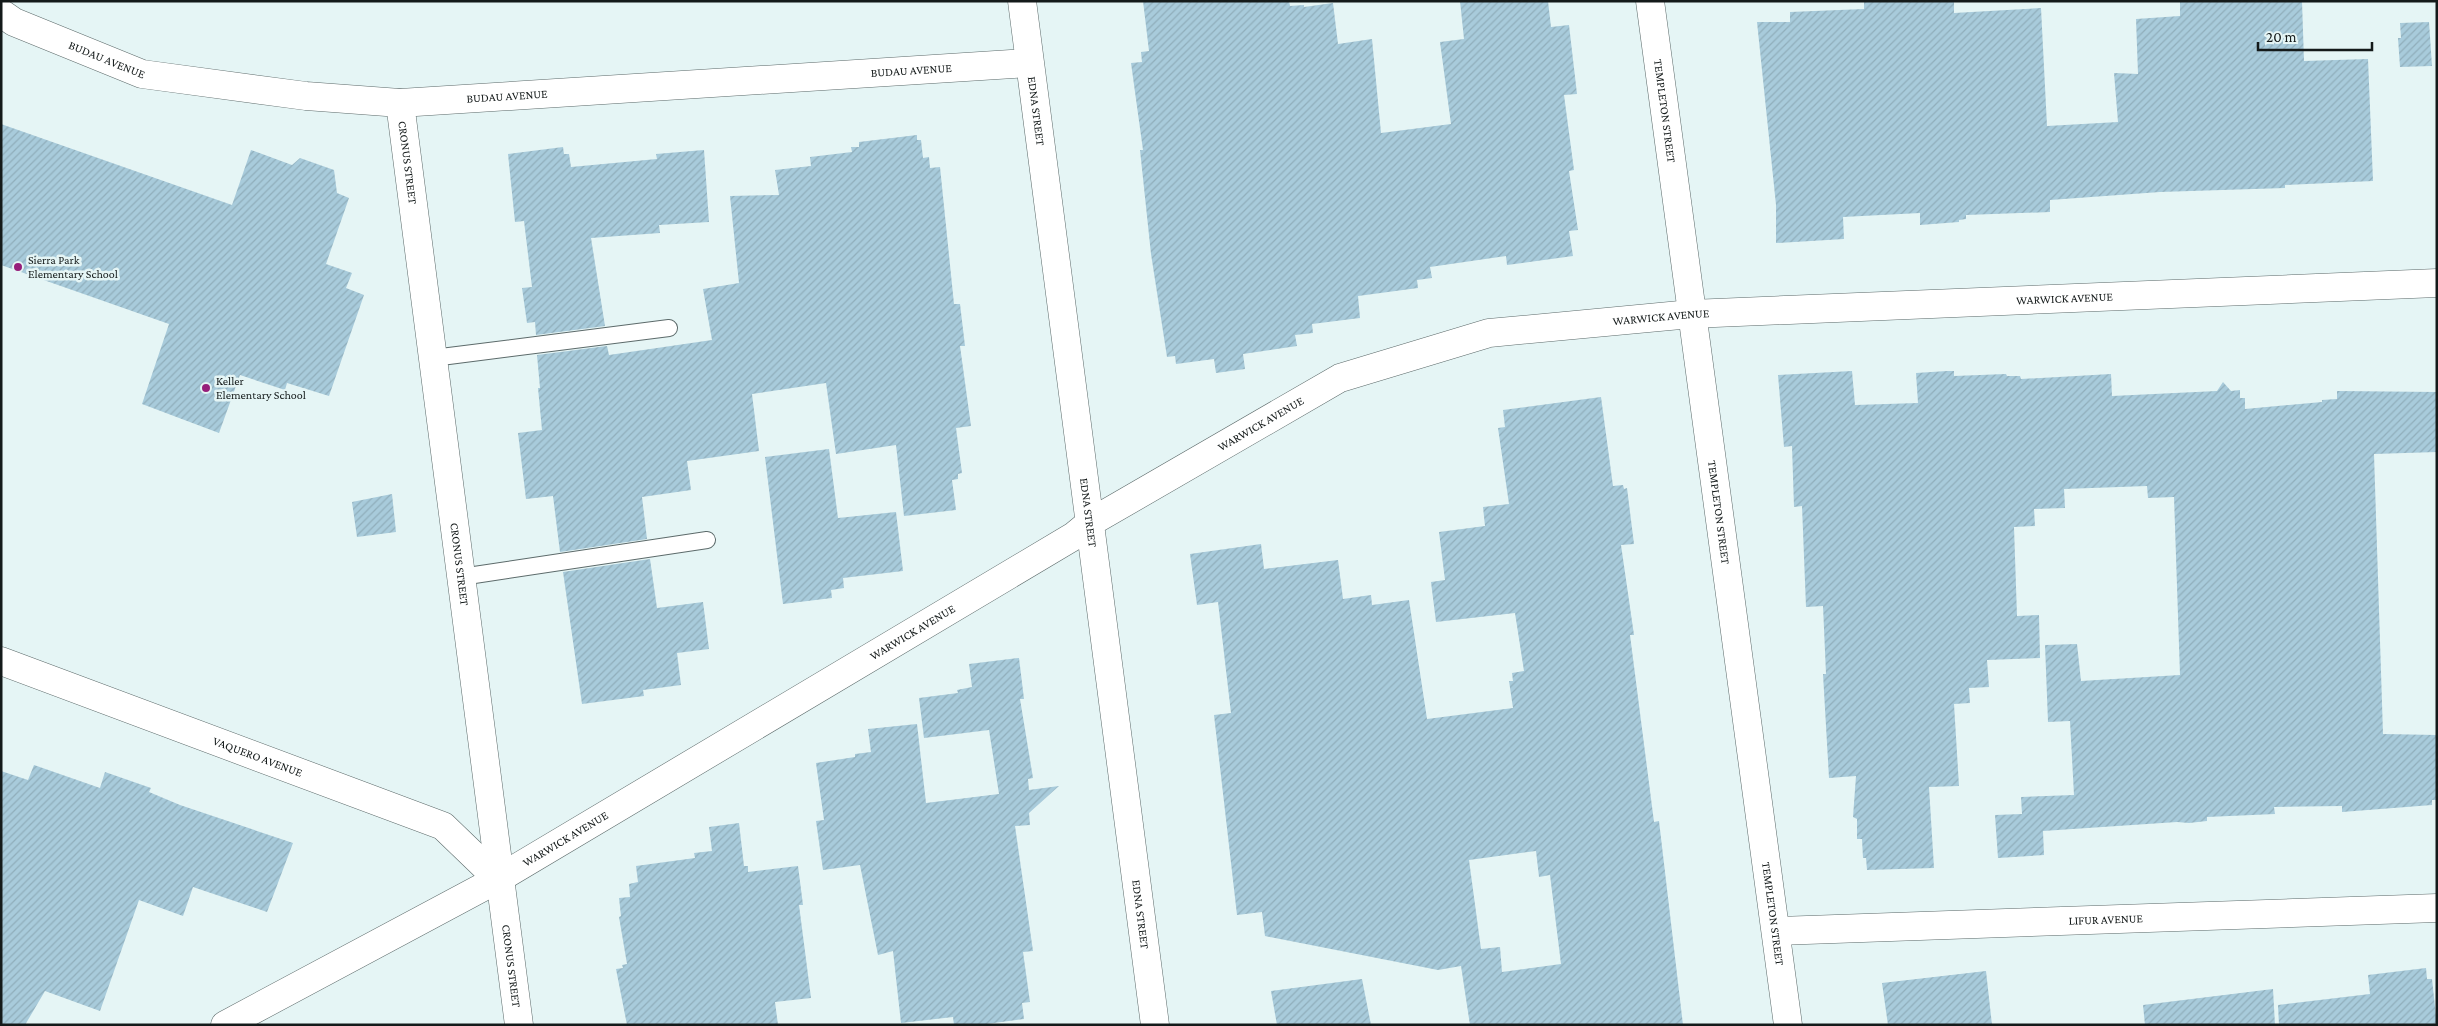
<svg xmlns="http://www.w3.org/2000/svg" width="2438" height="1026" font-family="'Crimson Pro',serif">
<style>
.building{fill:url(#building-hatch);fill-rule:evenodd}
.lines{fill:none;stroke-linecap:round;stroke-linejoin:round}
.lane-casing{stroke:#5c6a6a;stroke-width:18}
.street-casing{stroke:#5c6a6a;stroke-width:29}
.lane{stroke:#fff;stroke-width:16}
.street{stroke:#fff;stroke-width:28}
.poi-dot{fill:#961e7a;stroke:#e5f5f5;stroke-width:2}
.labels{text-anchor:middle;dominant-baseline:central;stroke-width:5;stroke-linejoin:round;paint-order:stroke}
.street-label{font-size:12px;fill:#141a1a;stroke:#e5f5f5}
.poi-label{font-size:12px;fill:#141a1a;stroke:#e5f5f5;text-anchor:start}
</style>
<defs>
<pattern id="building-hatch" width="6" height="6" patternUnits="userSpaceOnUse" patternTransform="scale(1.25)"><rect width="6" height="6" fill="#a8cbdb"/><path d="M-1 1l2-2M0 6l6-6M5 7l2-2" fill="none" stroke="#90aebb"/></pattern>
</defs>
<rect width="100%" height="100%" fill="#e5f5f5"/>
<path class="building" d="M1143,1H1289L1290,6L1304,5V7L1333,3L1338,44L1372,39L1381,133L1451,124L1440,42L1464,39L1460,1H1548L1551,27L1569,25L1577,94L1564,95L1574,170L1569,171L1578,230L1569,231L1573,256L1507,265L1506,256L1430,267L1432,278L1417,280L1418,288L1358,296L1360,318L1312,324L1313,333L1295,335L1297,346L1243,354L1245,369L1216,373L1214,359L1176,364L1175,356L1167,357L1151,254L1140,150H1143L1131,63L1142,62L1141,52L1149,51Z
M1864,1H1954V13L2041,8L2047,126L2118,122L2114,73L2138,74L2136,19L2180,16V1H2302L2304,61L2368,59L2373,181L2285,185V188L2160,192L2050,200V212L1966,215V219L1959,220V222L1920,225V213L1843,217L1844,239L1776,243V205L1757,22H1790V12L1864,9Z
M2429,22L2432,66L2400,67L2398,38H2401L2400,23Z
M1,124L232,205L251,150L292,165L300,158L334,170L337,193L349,198L326,264L352,273L346,288L364,295L329,396L287,383L285,390L240,375L219,433L142,404L169,324L1,265Z
M917,135V140H921L923,158L929,157L930,168L940,167L954,304H960L965,346H960L971,426L956,428L962,473L958,474V479L952,480L956,510L904,516L896,445L836,454L826,383L752,394L759,451L687,461L691,490L642,497L647,539L560,552L553,496L526,499L518,433L542,430L538,388H540L537,355L607,346L609,355L712,340L703,289L739,283L730,196L779,195L775,170L811,166L810,157L852,152L851,147H859V142Z
M563,147L564,154H569L571,167L657,159L656,154L704,150L709,222L659,225L660,233L591,238L605,326L536,335L535,322L527,323L522,288L532,287L524,221L515,222L508,154Z
M1852,371L1855,405L1918,403L1916,373L1947,371H1954V376L2006,374L2007,376H2020L2021,379L2111,374L2112,396L2217,391L2223,382L2231,391L2240,390V398H2245V409L2322,402V400L2337,399V391L2437,392V452L2374,454L2383,734L2437,735V800H2432V805L2342,812V806L2274,807L2275,814L2207,817V821L2189,823L2177,822L2043,831L2044,855L1998,858L1995,815L2022,814L2021,797L2074,795L2070,721L2048,722L2045,645L2077,644L2081,681L2180,675L2174,497L2148,498L2147,486L2064,489L2065,508L2034,509L2035,526L2014,527L2017,616L2039,615L2040,658L1987,660L1989,687L1969,688L1970,703L1954,704L1959,786L1929,787L1934,868L1867,870L1866,858H1863L1862,839H1857V819L1853,817L1856,776L1829,778L1823,674H1826L1823,606L1806,607L1802,506L1794,507L1792,446L1784,447L1778,375Z
M1601,397L1613,486L1623,485L1624,489L1627,488L1634,544L1621,545L1634,635H1630L1654,822L1659,821L1683,1025H1470L1461,966L1438,970L1265,936L1262,912L1237,915L1214,715L1231,713L1218,602L1197,605L1190,554L1261,544L1264,569L1338,560L1343,599L1371,595L1372,605L1409,600L1427,719L1513,708L1509,681H1513L1512,673L1524,671L1515,613L1436,622L1431,582L1445,580L1439,532L1485,526L1483,507L1509,504L1498,428L1505,427L1503,410ZM1536,851L1539,877L1550,875L1561,964L1502,972L1500,947L1481,949L1469,860Z
M829,449L838,518L896,512L903,571L843,578L844,588L831,590L832,598L783,604L765,457Z
M392,494L396,532L357,537L352,502Z
M650,559L657,608L703,602L709,649L677,653L681,685L643,690L644,696L582,704L563,572Z
M1019,658L1024,699H1020L1033,778L1028,779L1029,790L1059,786L1029,813L1030,825L1015,826L1033,951L1023,952L1030,1002L1022,1003L1024,1019L979,1025H954L953,1017L901,1023L893,951L878,955L860,865L823,870L816,821L824,820L816,763L855,757V754L871,752L868,729L917,724L926,803L999,794L989,730L924,738L919,698L958,693L957,690L972,687L969,664Z
M34,765L100,788L105,772L151,788L149,792L180,805L293,843L267,912L193,887L183,916L139,900L100,1011L45,991L25,1025H1V771L28,780Z
M739,823L744,866H748V872L798,866L803,905H799L811,998L775,1002L778,1025H627L616,969L623,968L622,965L627,964L619,917L621,916L619,898L630,897L629,884L638,882L636,866L695,858L694,853L712,851L709,827Z
M2426,968L2427,979H2432L2437,1025H2279L2278,1005L2370,994L2368,975Z
M1986,971L1992,1025H1888L1882,983Z
M1362,979L1371,1025H1277L1271,991Z
M2273,989L2275,1025H2145L2143,1005Z"/>
<g class="lines">
<defs>
<path id="lane" d="M433,358L669,328
M461,577L707,540"/>
<g id="street">
<path id="s1" d="M1022,1L1155,1025"/>
<path id="s2" d="M1650,1L1788,1025"/>
<path id="s3" d="M1,13L14,22L142,74L306,96L400,103L1028,63"/>
<path id="s4" d="M400,103L519,1025"/>
<path id="s5" d="M1,661L443,826L498,879"/>
<path id="s6" d="M1776,931L2437,908"/>
<path id="s7" d="M225,1025L498,879L1074,536L1091,522L1340,378L1489,333L1691,314L2437,283"/>
</g>
</defs>
<use href="#lane" class="lane-casing"/>
<use href="#street" class="street-casing"/>
<use href="#lane" class="lane"/>
<use href="#street" class="street"/>
</g>
<g class="poi-dot">
<circle cx="18" cy="267" r="5"/>
<circle cx="206" cy="388" r="5"/>
</g>
<g class="labels">
<g class="street-label">
<text stroke="none"><textPath href="#s3" startOffset="116">BUDAU AVENUE</textPath></text>
<text stroke="none"><textPath href="#s3" startOffset="926">BUDAU AVENUE</textPath></text>
<text stroke="none"><textPath href="#s3" startOffset="521">BUDAU AVENUE</textPath></text>
<text stroke="none"><textPath href="#s1" startOffset="111">EDNA STREET</textPath></text>
<text stroke="none"><textPath href="#s2" startOffset="111">TEMPLETON STREET</textPath></text>
<text stroke="none"><textPath href="#s4" startOffset="60">CRONUS STREET</textPath></text>
<text stroke="none"><textPath href="#s7" startOffset="2022">WARWICK AVENUE</textPath></text>
<text stroke="none"><textPath href="#s7" startOffset="1618">WARWICK AVENUE</textPath></text>
<text stroke="none"><textPath href="#s7" startOffset="1198">WARWICK AVENUE</textPath></text>
<text stroke="none"><textPath href="#s1" startOffset="516">EDNA STREET</textPath></text>
<text stroke="none"><textPath href="#s2" startOffset="516">TEMPLETON STREET</textPath></text>
<text stroke="none"><textPath href="#s4" startOffset="465">CRONUS STREET</textPath></text>
<text stroke="none"><textPath href="#s7" startOffset="792">WARWICK AVENUE</textPath></text>
<text stroke="none"><textPath href="#s5" startOffset="274">VAQUERO AVENUE</textPath></text>
<text stroke="none"><textPath href="#s7" startOffset="388">WARWICK AVENUE</textPath></text>
<text stroke="none"><textPath href="#s2" startOffset="921">TEMPLETON STREET</textPath></text>
<text stroke="none"><textPath href="#s1" startOffset="921">EDNA STREET</textPath></text>
<text stroke="none"><textPath href="#s6" startOffset="330">LIFUR AVENUE</textPath></text>
<text stroke="none"><textPath href="#s4" startOffset="870">CRONUS STREET</textPath></text>
</g>
<g class="poi-label">
<text x="28" y="260">Sierra Park<tspan x="28" dy="14">Elementary School</tspan></text>
<text x="216" y="381">Keller<tspan x="216" dy="14">Elementary School</tspan></text>
</g>
</g>
<rect width="2438" height="1026" fill="none" stroke="#141a1a" stroke-width="5"/>
<path d="M2258 42v8h114v-8" fill="none" stroke="#141a1a" stroke-width="2.5"/>
<text x="2266" y="42" font-size="15" fill="#141a1a" stroke="#e5f5f5" stroke-width="4" paint-order="stroke">20 m</text>
</svg>
